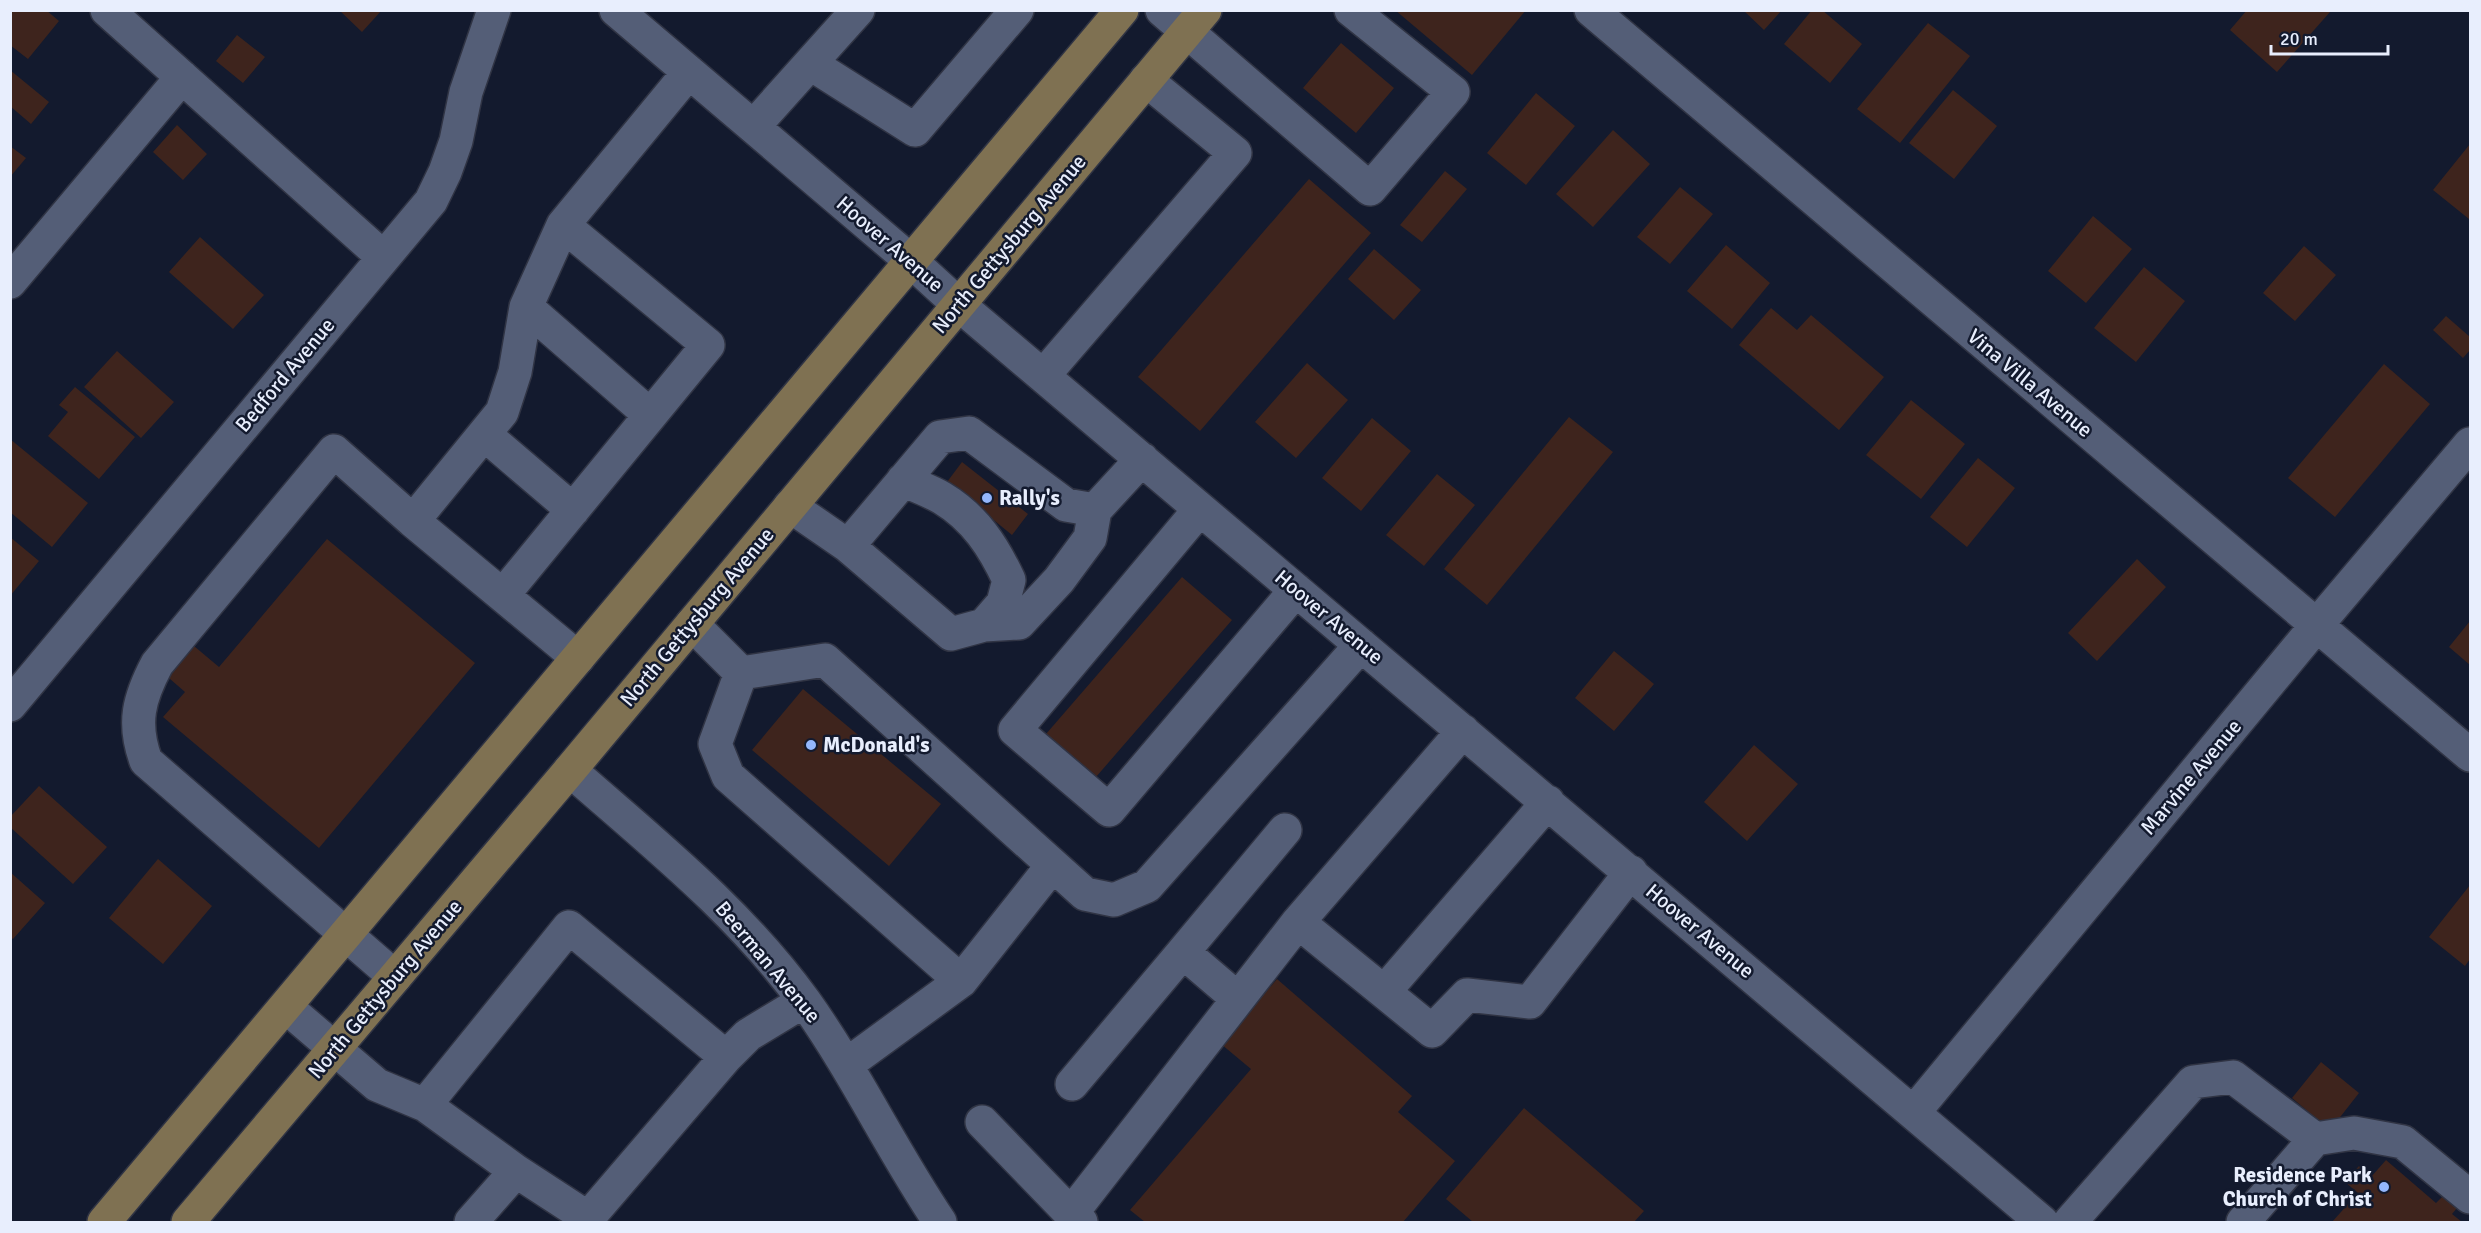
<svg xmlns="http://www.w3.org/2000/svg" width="2481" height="1233" font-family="Signika,sans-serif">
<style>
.building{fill:#3e241d}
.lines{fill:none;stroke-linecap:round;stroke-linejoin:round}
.minor-casing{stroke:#303444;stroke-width:36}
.major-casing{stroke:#303444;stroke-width:36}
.minor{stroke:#545e77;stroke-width:33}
.major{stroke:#7f7152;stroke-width:33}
.poi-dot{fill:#94b7fd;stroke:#131a2e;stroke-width:2}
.labels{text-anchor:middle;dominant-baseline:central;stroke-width:5;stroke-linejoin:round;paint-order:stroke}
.street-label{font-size:21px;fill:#e8eefd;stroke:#131a2e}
.poi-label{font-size:21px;font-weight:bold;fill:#e8eefd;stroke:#131a2e;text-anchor:start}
</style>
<rect width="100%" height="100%" fill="#131a2e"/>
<path class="building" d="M10,10H46L59,21L28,59L10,45Z
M339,10H382L362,32Z
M1395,10H1526L1472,75Z
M1743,10H1782L1764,30Z
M1812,10H1822L1862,44L1830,83L1784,44Z
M2247,10H2328L2330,12L2277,72L2230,30Z
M1928,23L1970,56L1900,143L1857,109Z
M237,35L265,57L243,83L216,61Z
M1341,43L1394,88L1356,133L1303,88Z
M10,70L49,102L31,124L10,106Z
M1953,90L1997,126L1954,179L1909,143Z
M1536,93L1575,126L1526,185L1487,153Z
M177,125L207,154L183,180L153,152Z
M1613,130L1650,164L1593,227L1556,194Z
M2470,144V218L2469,219L2433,190Z
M10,146L26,158L10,177Z
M1445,171L1467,189L1422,242L1400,225Z
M1309,179L1371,233L1200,431L1138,377Z
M1680,187L1713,214L1670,264L1637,237Z
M2093,216L2132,249L2086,303L2048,271Z
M200,237L264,295L233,329L169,272Z
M1726,245L1770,283L1732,329L1687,291Z
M2304,246L2336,275L2295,321L2263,293Z
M1374,249L1421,290L1394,320L1348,279Z
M2144,267L2185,301L2136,362L2094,328Z
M1771,308L1797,330L1811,315L1884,377L1839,430L1739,345Z
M2446,316L2470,337V350L2463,358L2433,330Z
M117,351L174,402L141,438L84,387Z
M1307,363L1348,400L1296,458L1255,422Z
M2384,364L2430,404L2335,517L2288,478Z
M75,387L135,437L99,479L48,436L68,412L59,405Z
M1911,400L1965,444L1921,499L1866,455Z
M1569,417L1613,452L1487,605L1444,569Z
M1372,418L1411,451L1361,511L1322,478Z
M10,439L88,503L52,547L10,512Z
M1978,458L2015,488L1967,547L1930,517Z
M962,462L1028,514L1012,535L947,482Z
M1437,474L1475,505L1424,566L1386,535Z
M10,537L39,561L10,596Z
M327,539L475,663L319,848L163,717L185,692L162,672L188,641L219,667Z
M2137,559L2166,587L2097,661L2068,633Z
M1182,577L1232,620L1096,777L1046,734Z
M2470,621V665L2449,647Z
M1614,651L1654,684L1614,731L1575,698Z
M803,689L941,804L889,866L752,750Z
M1754,745L1798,784L1747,841L1704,802Z
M39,786L107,847L73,884L10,827V817Z
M158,859L212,906L163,964L109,918Z
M10,872L45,903L13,939L10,937Z
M2470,885V959L2465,966L2429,937Z
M1277,979L1412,1096L1398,1112L1455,1161L1403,1222H1145L1130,1210L1251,1069L1221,1044Z
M2321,1062L2359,1093L2330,1130L2292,1098Z
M1524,1108L1644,1211L1634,1222H1473L1446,1199Z
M2386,1160L2436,1203L2442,1197L2457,1208L2452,1214L2462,1222H2332L2358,1193L2345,1182L2359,1166L2371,1177Z"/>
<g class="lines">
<defs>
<path id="minor" d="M107,10L383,257
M616,10L911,261L958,304L2042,1222
M1162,10L1370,189L1453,92L1351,10
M1591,10L2470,755
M811,64L915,130L1017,10
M754,126L858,10
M10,282L182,77
M526,307L650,415
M1043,376L1235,153L1146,80
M484,434L573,510
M903,480C916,486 930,491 942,498C975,518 993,546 1009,580L1003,603L984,625
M790,506L848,546L951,634L984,625L1019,623L1059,580L1090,538L1095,510L1142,459
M1200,509L1015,730L1109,810L1296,590
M848,546L940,437L969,433L1066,505L1095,510
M503,595L708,345L563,225
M692,624L741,673
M578,658L413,521L502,412L515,372L526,307L563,225L689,72
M741,673L825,660L1085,894L1114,900L1147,886L1361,645
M741,673L715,744L728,776L961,981
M10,705L431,201L445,172L456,141L466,92L494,10
M570,770C653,843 740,912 805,1002C855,1072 892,1151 940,1222
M1298,922L1463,731
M1183,952L1285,830
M395,977L146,761C132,723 139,698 157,664L334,451L413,521
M1384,992L1548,802
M286,1007L377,1085L425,1105L516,1171L471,1222
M846,1065L961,981L1052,866
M1072,1084L1183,952L1238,999
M425,1105L569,927L726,1057
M1914,1112L2316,626L2470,444
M982,1122L1071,1214
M516,1171L588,1218L726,1057L748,1035L804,1001
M1081,1222L1071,1214L1298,922L1432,1031L1467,995L1530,1002L1631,872
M2070,1222L2193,1082L2233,1077L2315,1139
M2243,1222L2315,1139L2354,1133L2403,1142L2470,1197"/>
<path id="major" d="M104,1222L1122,10
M188,1222L570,770L1205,10"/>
</defs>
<use href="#minor" class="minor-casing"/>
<use href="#major" class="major-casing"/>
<use href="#minor" class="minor"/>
<use href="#major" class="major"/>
</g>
<g class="poi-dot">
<circle cx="987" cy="498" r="6"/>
<circle cx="811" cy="745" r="6"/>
<circle cx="2384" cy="1187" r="6"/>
</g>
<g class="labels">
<g class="street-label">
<text transform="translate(890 244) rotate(41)">Hoover Avenue</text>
<text transform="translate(1009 244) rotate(-50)">North Gettysburg Avenue</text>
<text transform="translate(285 375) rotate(-50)">Bedford Avenue</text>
<text transform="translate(2030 383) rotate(40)">Vina Villa Avenue</text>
<text transform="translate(697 617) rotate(-50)">North Gettysburg Avenue</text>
<text transform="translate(1329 617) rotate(40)">Hoover Avenue</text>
<text transform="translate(2191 777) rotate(-50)">Marvine Avenue</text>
<text transform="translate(1700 931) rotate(40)">Hoover Avenue</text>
<text transform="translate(768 962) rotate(50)">Beerman Avenue</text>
<text transform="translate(385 989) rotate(-50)">North Gettysburg Avenue</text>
</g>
<g class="poi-label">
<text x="999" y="498">Rally's</text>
<text x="823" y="745">McDonald's</text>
<text x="2372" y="1175" text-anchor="end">Residence Park<tspan x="2372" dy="24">Church of Christ</tspan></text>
</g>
</g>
<rect width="2481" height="1233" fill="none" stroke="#e8eefd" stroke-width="24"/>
<path d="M2271 45v9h117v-9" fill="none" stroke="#e8eefd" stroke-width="3"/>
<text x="2280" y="45" font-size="18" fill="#e8eefd" stroke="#131a2e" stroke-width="4.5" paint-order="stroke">20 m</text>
</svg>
